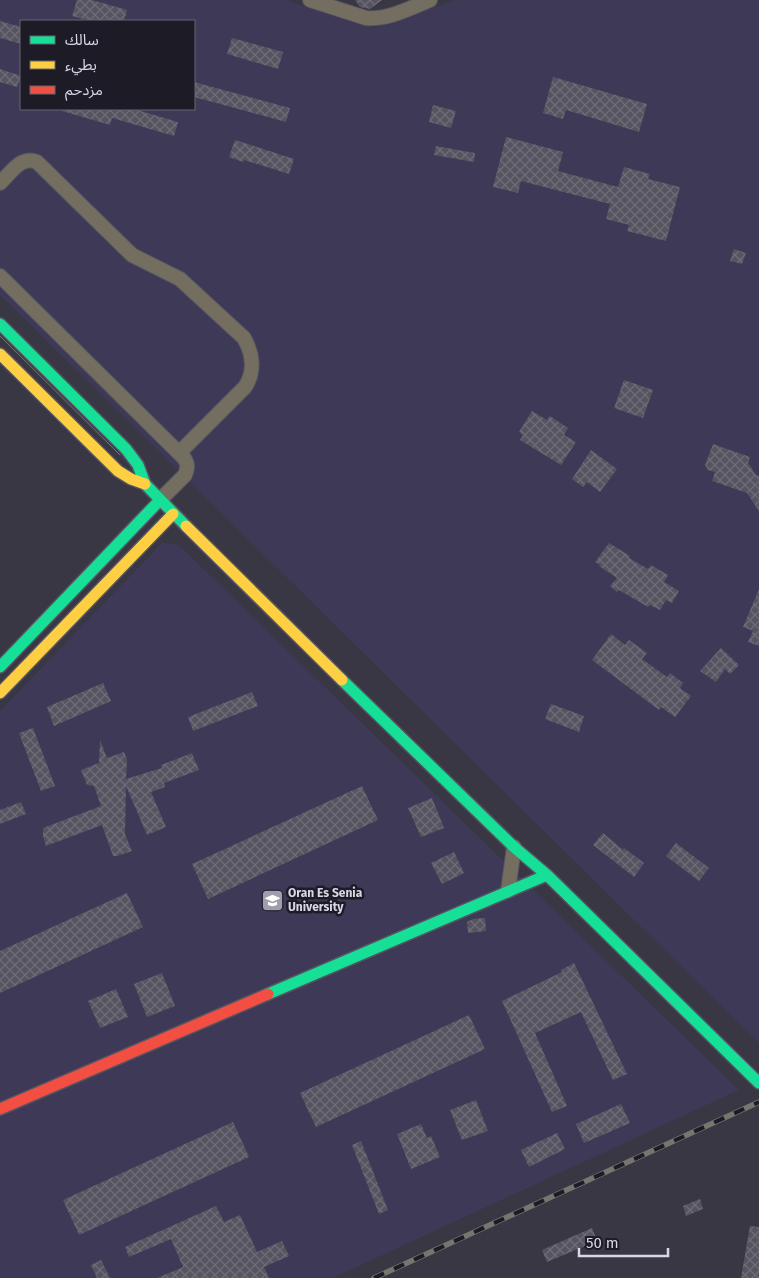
<svg xmlns="http://www.w3.org/2000/svg" width="759" height="1278" font-family="'Fira Sans','Noto Sans Arabic',sans-serif">
<style>
.built{fill:#3d3956;fill-rule:evenodd}
.building{fill:url(#building-cross-hatch)}
.lines{fill:none;stroke-linecap:round;stroke-linejoin:round}
.street-casing{stroke:#565461;stroke-width:16}
.fast-casing{stroke:#565461;stroke-width:14}
.slow-casing{stroke:#565461;stroke-width:14}
.jam-casing{stroke:#565461;stroke-width:14}
.street{stroke:#746e60;stroke-width:14}
.fast{stroke:#16e098;stroke-width:11}
.slow{stroke:#ffcf43;stroke-width:11}
.jam{stroke:#f24e42;stroke-width:11}
.tram{stroke:#78746f;stroke-width:1}
.rail-casing{stroke:#78746f;stroke-width:5.5}
.rail{stroke:#1c1b26;stroke-width:4;stroke-dasharray:11;stroke-linecap:butt}
.labels{text-anchor:middle;dominant-baseline:central;stroke-width:5;stroke-linejoin:round;paint-order:stroke}
.poi-label{font-size:12px;font-weight:bold;fill:#d8d6e7;stroke:#1c1b26;text-anchor:start}
</style>
<defs>
<pattern id="building-cross-hatch" width="8" height="8" patternUnits="userSpaceOnUse" patternTransform="scale(1.25)"><rect width="8" height="8" fill="#565460"/><path d="M0 0l8 8M0 8l8-8" fill="none" stroke="#6e6c77"/></pattern>
</defs>
<rect width="100%" height="100%" fill="#393744"/>
<path class="built" d="M0,0H285L374,28L455,0H759V1043L0,295ZM21,21H194V109H21Z
M162,543L179,545L739,1090L333,1278H0V711Z"/>
<path class="building" d="M77,0H92L127,10L124,21H91L72,16Z
M355,0H382L370,9L360,7Z
M0,21L21,27V44L0,38Z
M232,38L283,52L278,69L227,54Z
M0,69L21,76L17,87L0,82Z
M553,77L647,104L639,132L566,110L563,119L543,113Z
M194,82L290,108L286,122L194,97Z
M433,105L456,111L451,128L429,122Z
M63,109H134L178,122L174,136L112,118L110,125L62,111Z
M506,137L563,152L558,171L618,187L624,167L650,174L648,179L680,187L666,241L627,231L629,225L606,219L610,204L521,181L518,193L493,187Z
M235,140L294,159L289,174L244,160L243,162L229,157Z
M436,146L475,153L474,162L434,155Z
M734,249L746,253L742,264L730,261Z
M624,380L653,390L643,418L614,408Z
M532,411L547,420L550,416L568,428L564,435L576,442L561,465L520,440L523,435L519,432Z
M713,444L750,457L748,463L756,475L759,476V511L747,493L712,481L715,472L708,470L705,465Z
M591,450L617,469L600,492L587,482L583,487L572,479Z
M609,543L630,556L629,558L648,569L651,565L668,575L664,582L679,591L672,603L666,600L660,610L650,605L648,607L619,590L617,592L610,586L617,578L599,566L600,565L595,562Z
M759,589V646L748,642L753,631L743,627Z
M611,634L625,645L629,640L647,653L642,659L667,677L670,673L683,683L680,688L691,696L675,717L661,707L659,710L592,660Z
M721,648L739,665L730,674L725,669L716,682L700,671Z
M103,683L111,701L54,726L47,707Z
M252,692L258,706L193,731L188,717Z
M551,704L584,716L579,732L545,719Z
M33,728L55,786L41,791L19,733Z
M100,740L107,758L124,752L127,759L126,779L162,768L161,765L192,753L199,770L164,783L165,787L151,792L166,827L147,835L126,786L125,834L132,851L117,856H113L102,825L46,846L43,836V828L101,806L94,786L87,785L81,770L99,763Z
M362,786L378,820L208,899L192,864Z
M432,798L444,828L421,837L408,808Z
M21,802L26,814L0,824V810Z
M603,833L623,850L624,848L644,863L634,877L593,845Z
M676,843L709,868L699,881L666,856Z
M454,852L464,873L442,884L431,863Z
M127,893L143,927L0,993V951Z
M485,918L486,931L468,933L467,922L473,919Z
M574,963L627,1074L613,1080L581,1012L535,1033L567,1106L552,1112L502,1001L562,972L561,970Z
M162,973L175,1006L147,1017L134,984Z
M116,989L128,1017L100,1028L88,1001Z
M469,1015L485,1049L316,1127L300,1093Z
M476,1100L488,1131L462,1140L450,1110Z
M621,1104L630,1123L584,1143L576,1124Z
M233,1122L249,1157L79,1235L63,1200Z
M421,1124L427,1138L431,1136L440,1157L411,1169L397,1134Z
M557,1133L565,1149L529,1167L521,1150Z
M361,1141L388,1210L379,1214L352,1145Z
M700,1199L703,1209L686,1216L683,1206Z
M216,1206L224,1222L240,1215L257,1252L282,1241L289,1256L264,1267L269,1278H157L183,1267L171,1239L129,1257L125,1247Z
M750,1226L759,1227V1278H741Z
M592,1228L597,1241L547,1262L542,1250Z
M101,1260L110,1278H97L91,1265Z"/>
<g class="lines">
<defs>
<path id="street" d="M310,0L366,18C388,20 410,8 430,0
M0,183C11,173 21,155 37,162L132,255L180,279L244,338C253,354 255,372 245,387L179,453
M0,276L184,458C188,464 188,468 185,475L160,500
M508,891L514,847"/>
<path id="fast" d="M0,324L126,449L138,465L145,484L186,526
M0,667L160,500
M342,680L514,847L547,875L759,1083
M268,994L547,875"/>
<path id="slow" d="M0,354L118,471L131,479L145,484
M186,526L342,680
M0,693L173,514"/>
<path id="jam" d="M0,1109L268,994"/>
</defs>
<use href="#street" class="street-casing"/>
<use href="#fast" class="fast-casing"/>
<use href="#slow" class="slow-casing"/>
<use href="#jam" class="jam-casing"/>
<use href="#street" class="street"/>
<use href="#fast" class="fast"/>
<use href="#slow" class="slow"/>
<use href="#jam" class="jam"/>
<path class="tram" d="M0,336L120,455"/>
<defs>
<path id="rail" d="M374,1278L759,1102"/>
</defs>
<use href="#rail" class="rail-casing"/>
<use href="#rail" class="rail"/>
</g>
<defs>
<symbol id="university-square" viewBox="-11 -11 22 22"><rect x="-9" y="-9" width="18" height="18" rx="4" fill="#a09eae" stroke="#1c1b26"/><path d="M0-5L7-2L0 1L-7-2ZM-4 1L0 2.5L4 1V4Q0 6-4 4Z" fill="#fff"/></symbol>
</defs>
<g fill-rule="evenodd">
<use href="#university-square" x="260" y="888" width="25" height="25"/>
</g>
<g class="labels">
<g class="poi-label">
<text x="288" y="893">Oran Es Senia<tspan x="288" dy="14">University</tspan></text>
</g>
</g>
<rect x="20" y="20" width="175" height="90" fill="#1c1b26" stroke="#676673"/>
<rect x="30" y="36" width="25" height="8" fill="#16e098" stroke="#676673"/>
<text x="65" y="45" font-size="15" fill="#d8d6e7">سالك</text>
<rect x="30" y="61" width="25" height="8" fill="#ffcf43" stroke="#676673"/>
<text x="65" y="70" font-size="15" fill="#d8d6e7">بطيء</text>
<rect x="30" y="86" width="25" height="8" fill="#f24e42" stroke="#676673"/>
<text x="65" y="95" font-size="15" fill="#d8d6e7">مزدحم</text>
<path d="M579 1248v8h89v-8" fill="none" stroke="#d8d6e7" stroke-width="2.5"/>
<text x="586" y="1248" font-size="15" fill="#d8d6e7" stroke="#1c1b26" stroke-width="4" paint-order="stroke">50 m</text>
</svg>
